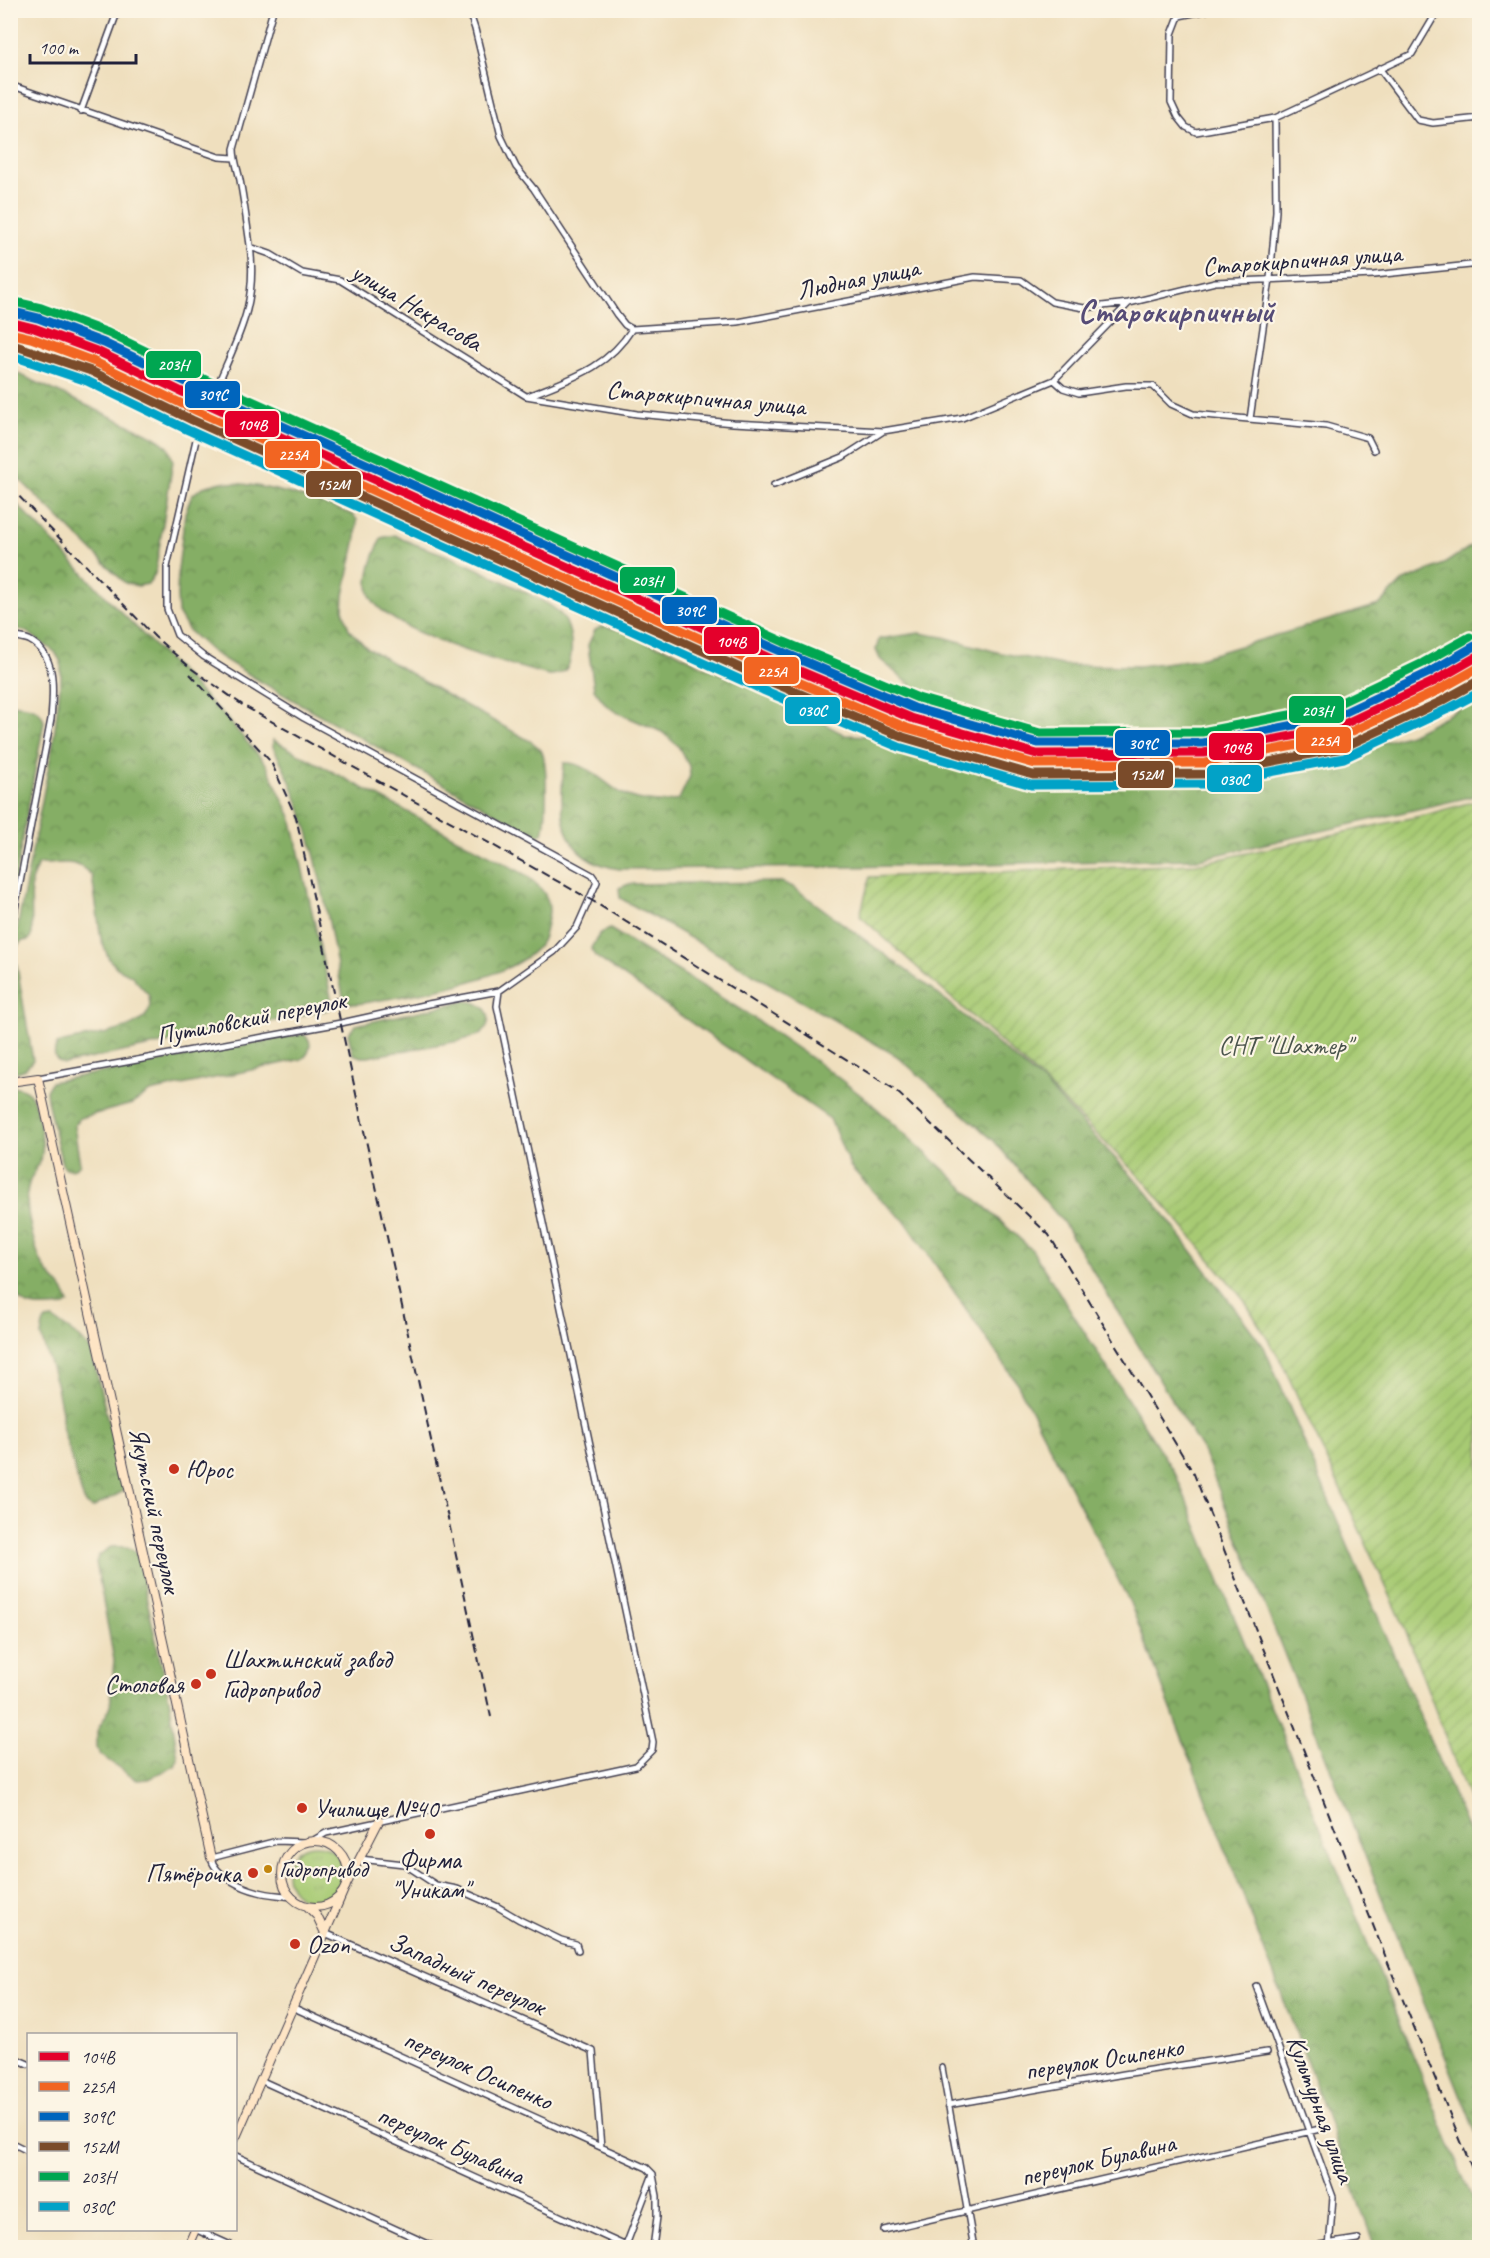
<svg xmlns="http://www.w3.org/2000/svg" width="1490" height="2258" font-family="Caveat,sans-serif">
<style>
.grass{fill:url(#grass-tufts);stroke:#647657;stroke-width:1.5}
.forest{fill:url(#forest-crowns);stroke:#546850;stroke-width:1.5}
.garden{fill:url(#garden-furrows);stroke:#647657;stroke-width:1.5}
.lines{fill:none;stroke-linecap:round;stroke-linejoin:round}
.street-tunnel{stroke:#c6b9a4;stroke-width:5;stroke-dasharray:5 2.5;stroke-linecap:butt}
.street-casing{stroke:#413e4f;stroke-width:8}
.secondary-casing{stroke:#413e4f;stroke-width:10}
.street{stroke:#fff;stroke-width:5}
.secondary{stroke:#fee5c5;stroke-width:8}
.rail{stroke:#22223b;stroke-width:2;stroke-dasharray:9 4.5;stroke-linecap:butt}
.rail-1-casing{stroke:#fcf5e5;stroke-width:14}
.rail-2-casing{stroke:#fcf5e5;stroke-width:14}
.rail-3-casing{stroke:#fcf5e5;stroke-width:14}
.rail-4-casing{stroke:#fcf5e5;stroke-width:14}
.rail-5-casing{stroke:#fcf5e5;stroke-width:14}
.rail-6-casing{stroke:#fcf5e5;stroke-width:14}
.rail-1{stroke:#e4002b;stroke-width:9}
.rail-2{stroke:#f26522;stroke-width:9}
.rail-3{stroke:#0065bd;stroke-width:9}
.rail-4{stroke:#7a4b2a;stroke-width:9}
.rail-5{stroke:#00a651;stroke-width:9}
.rail-6{stroke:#02a2c7;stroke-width:9}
.poi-dot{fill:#c8321e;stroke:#fcf5e5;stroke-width:2}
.bus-dot{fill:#c2850f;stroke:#fcf5e5;stroke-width:2}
.labels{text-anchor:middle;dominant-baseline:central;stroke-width:4.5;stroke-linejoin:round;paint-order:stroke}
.bus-label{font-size:24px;fill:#22223b;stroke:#fcf5e5;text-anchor:start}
.street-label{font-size:26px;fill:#22223b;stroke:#fcf5e5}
.park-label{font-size:26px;fill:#4a544c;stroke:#fcf5e5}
.poi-label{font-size:26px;fill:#22223b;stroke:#fcf5e5;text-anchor:start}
.district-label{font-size:32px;font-weight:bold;fill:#564c77;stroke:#fcf5e5}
.line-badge{stroke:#fcf5e5;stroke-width:2}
.badge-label{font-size:16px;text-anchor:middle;font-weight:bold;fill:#fff}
</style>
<defs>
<pattern id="grass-tufts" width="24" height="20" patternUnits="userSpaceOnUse" patternTransform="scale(1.5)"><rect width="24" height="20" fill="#a7ca73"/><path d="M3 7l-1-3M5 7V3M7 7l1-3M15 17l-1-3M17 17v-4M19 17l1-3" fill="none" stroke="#8fad64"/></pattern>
<pattern id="forest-crowns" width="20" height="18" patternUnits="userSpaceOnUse" patternTransform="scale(1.5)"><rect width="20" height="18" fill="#85ae65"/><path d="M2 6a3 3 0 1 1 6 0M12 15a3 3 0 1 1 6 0" fill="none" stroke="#6c8d54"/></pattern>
<pattern id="garden-furrows" width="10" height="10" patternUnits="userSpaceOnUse" patternTransform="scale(1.5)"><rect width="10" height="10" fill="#a7ca73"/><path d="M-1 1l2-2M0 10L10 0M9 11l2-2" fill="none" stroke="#8fad64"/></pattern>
</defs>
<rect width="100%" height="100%" fill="#fcf5e5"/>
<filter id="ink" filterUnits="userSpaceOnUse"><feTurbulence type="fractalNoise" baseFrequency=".0167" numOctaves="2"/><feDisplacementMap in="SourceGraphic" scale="12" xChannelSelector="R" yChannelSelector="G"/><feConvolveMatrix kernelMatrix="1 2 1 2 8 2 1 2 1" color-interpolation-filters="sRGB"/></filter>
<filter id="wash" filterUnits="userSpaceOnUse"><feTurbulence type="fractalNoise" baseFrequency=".008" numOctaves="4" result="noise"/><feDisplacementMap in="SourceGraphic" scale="24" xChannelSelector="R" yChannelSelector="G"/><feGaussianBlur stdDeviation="1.35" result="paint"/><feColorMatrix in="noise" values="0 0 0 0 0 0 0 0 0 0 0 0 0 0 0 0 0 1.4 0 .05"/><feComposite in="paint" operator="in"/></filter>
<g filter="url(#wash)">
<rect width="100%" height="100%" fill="#efdfbe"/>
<path class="grass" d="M287 1873a28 28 0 1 1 56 0a28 28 0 1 1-56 0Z"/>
<path class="forest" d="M10,370L155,437L168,447L173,461L155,574L148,584L138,586L125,583L11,471Z
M222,482C263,484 316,499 353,515L357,520L356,538L344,595L343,610L349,629L366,647L445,694L532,742C535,745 540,748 542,752C548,765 547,819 543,833L536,836L263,683L212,652L189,631L178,613L177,596L178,569L185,513L192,495L203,487Z
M10,497L113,604L229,721L266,764L291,817L331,997L332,1004L327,1010L64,1064C53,1061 53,1052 57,1044C79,1036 140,1034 149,1010C151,1006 149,999 149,995L131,975L117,968L109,959L101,939L92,876C74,856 61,865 38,864L31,881L32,934L29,940L22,941L17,946L15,955L33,1060L25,1069L11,1074V960L53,744L61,679V662L55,652L27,632L11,627Z
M395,535C411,545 429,548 446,555C472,565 496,578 521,590C536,598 558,606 566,622C570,631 572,644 571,654C570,669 563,675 548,675C511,665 378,631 369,592C365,573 375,555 381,538Z
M1479,541V633L1350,708L1306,723L1137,738L1052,731L986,722L916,690L880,659L876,650L879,639L919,633L943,637L997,652L1062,665L1139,666L1196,659L1379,605L1402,582L1444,564Z
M603,626L631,633L646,642L674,651L703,666L812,712L828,726L845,735L875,736L974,761L1093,780L1139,784L1252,772L1351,752L1410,734L1479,699V795L1199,859L851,867L619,869C558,859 559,815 564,763C585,761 604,783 621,793C632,799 645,801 657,802C666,802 671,802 679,799L690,776L689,766L678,746L662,732L616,712L606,705L594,689L588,645L595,630Z
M11,704C25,706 41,705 44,722L11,900Z
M273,740L524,874C542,887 554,899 547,923C546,928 545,936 542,941C518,982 402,996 357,1004L349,1003L343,996C326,912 316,823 273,747Z
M781,882L793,887L933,990L1044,1083L1148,1193L1264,1347L1479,1856V2141L1204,1453L1063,1222L994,1141L897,1056L620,898L619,888L629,884Z
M610,929L749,1015L827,1069L871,1103L1032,1250L1176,1475L1479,2216V2247H1375L1299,2040L1130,1603L1017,1383L906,1222L879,1198L850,1166L830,1119L595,956L591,948L600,933Z
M466,1001C486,1002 496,1017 482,1034L459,1041L368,1057H361L353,1054L348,1034L356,1025Z
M302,1034C314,1039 311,1053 302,1059L150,1092L132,1104L80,1118L74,1126L80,1164C75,1169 72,1170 65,1168L62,1164L47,1100L46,1091L51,1082Z
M11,1086C17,1087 23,1087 28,1092C37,1100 44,1142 42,1154C38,1172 27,1176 27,1197C27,1216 35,1253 45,1269C53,1281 65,1288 69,1303L65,1306C41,1308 21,1312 11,1286Z
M53,1319L78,1336L91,1350L124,1487L122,1492L92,1508L85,1503L81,1492L62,1426V1412L56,1383L41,1336L43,1324L46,1320Z
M111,1547C122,1547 131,1544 137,1555L170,1704L178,1759L175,1766L148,1779L137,1780L129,1775L101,1755L97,1748V1731L110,1708L114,1660L96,1562L99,1555Z"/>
<path class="garden" d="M1479,800H1480L1479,1826L1401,1619L1282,1363L1244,1300L1148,1185L1037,1075L860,916L870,877L1196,864L1425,815Z"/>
</g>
<g filter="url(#ink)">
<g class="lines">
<path class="street-tunnel" d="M203,418L213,396"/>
<defs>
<path id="street" d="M464,10L472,20L475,29L501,136L516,167L534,189L617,315L625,325L632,329
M1208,10L1179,16L1172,34L1171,102L1178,117L1186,127L1196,132L1275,118L1412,54L1434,17L1453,10
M1379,68L1418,120L1433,123L1480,118
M10,85L219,157L234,158
M81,111L118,10
M250,247L270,254L302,273L340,280L526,396L637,414L733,423L883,431L962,418L1054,380L1129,303
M632,329L738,322L975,277L1021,280L1052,302L1084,308L1129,303L1215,282L1374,275L1480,264
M1054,380L1063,388L1079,393L1126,386H1153L1171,404L1193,414L1326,426L1368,438L1374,450
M213,396C236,339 258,309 250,245C247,223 244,202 240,180C238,170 234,160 234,149L273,10
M528,396C569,379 607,369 632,329
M203,418L198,431L167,567V609L177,635L203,656L304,718L592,875L597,882L577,927L554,952L499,991L497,1006L653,1742L652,1750L636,1766L326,1833L312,1841
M1250,419L1270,279L1276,211L1275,118
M774,485L843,457L882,432
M10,636C16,637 24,638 29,640C58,655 53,692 51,719L10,935
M38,1078L341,1023L428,1004L499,991
M360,1859L404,1864L436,1885L457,1889L498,1907L520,1920L561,1940L576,1944L578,1950
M292,1897C281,1895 270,1895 259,1892C243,1888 215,1876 211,1858L277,1841L304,1842
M325,1933L593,2051L601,2147
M1256,1986L1333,2197L1329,2248
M292,2007L647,2168L653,2174L625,2248
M10,2056L28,2064
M942,2068L974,2248
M260,2080L626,2246
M948,2105L1124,2074L1267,2052
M10,2142L28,2151
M236,2156L437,2248
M653,2175L657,2196V2217L653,2248
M197,2230L237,2248
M884,2230L1320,2129
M1300,2248L1358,2239"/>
<path id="secondary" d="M10,1082L38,1078L211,1858
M282 1874a33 33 0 1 1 66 0a33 33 0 1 1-66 0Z
M307,1906L317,1916L325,1933
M236,2137L346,1885L379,1821
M187,2248L195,2230"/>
</defs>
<use href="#street" class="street-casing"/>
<use href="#secondary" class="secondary-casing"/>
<use href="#street" class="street"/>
<use href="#secondary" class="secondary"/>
<path class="rail" d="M10,487L155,637L192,669L244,706L591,900L894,1089L1049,1235L1194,1474L1398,1988L1480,2188
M190,674L271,762L296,817L491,1717"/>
<defs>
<path id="rail-1" d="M10,322L34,328L99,352L201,401L776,661L911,718L1037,754L1204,753L1338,727L1433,682L1480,655"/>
<path id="rail-2" d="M10,333L31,338L95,362L197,411L772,671L907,728L1035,764L1205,763L1340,737L1437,691L1480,667"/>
<path id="rail-3" d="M13,312L38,318L104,343L205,391L780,651L914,708L1038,743H1203L1335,717L1428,673L1475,646"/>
<path id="rail-4" d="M10,344L91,371L192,420L767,680L903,737L1033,775L1206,774L1342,748L1442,701L1480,680"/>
<path id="rail-5" d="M15,302L41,308L108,333L210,382L784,642L918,698L1040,733L1202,732L1331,707L1423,663L1470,637"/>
<path id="rail-6" d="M10,355L87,381L188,430L763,690L899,747L1031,785L1207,784L1344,758L1446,710L1480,692"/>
</defs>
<use href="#rail-1" class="rail-1-casing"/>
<use href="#rail-2" class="rail-2-casing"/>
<use href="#rail-3" class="rail-3-casing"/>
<use href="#rail-4" class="rail-4-casing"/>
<use href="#rail-5" class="rail-5-casing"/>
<use href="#rail-6" class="rail-6-casing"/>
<use href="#rail-1" class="rail-1"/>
<use href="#rail-2" class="rail-2"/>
<use href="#rail-3" class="rail-3"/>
<use href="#rail-4" class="rail-4"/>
<use href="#rail-5" class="rail-5"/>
<use href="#rail-6" class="rail-6"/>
</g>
</g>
<g class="poi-dot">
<circle cx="174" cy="1469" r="6"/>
<circle cx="211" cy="1674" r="6"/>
<circle cx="196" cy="1684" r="6"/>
<circle cx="302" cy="1808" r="6"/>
<circle cx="430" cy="1834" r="6"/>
<circle cx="253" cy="1873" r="6"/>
<circle cx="295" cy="1944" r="6"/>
</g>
<circle class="bus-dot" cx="268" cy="1869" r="5"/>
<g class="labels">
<g class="bus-label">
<text x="279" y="1869">Гидропривод</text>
</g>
<g class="street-label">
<text transform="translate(1302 260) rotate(-4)">Старокирпичная улица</text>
<text transform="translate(858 279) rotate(-11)">Людная улица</text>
<text transform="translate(417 307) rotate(31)">улица Некрасова</text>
<text transform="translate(706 398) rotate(5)">Старокирпичная улица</text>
<text transform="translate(251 1018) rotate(-11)">Путиловский переулок</text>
<text transform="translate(155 1510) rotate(78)">Якутский переулок</text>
<text transform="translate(467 1974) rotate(24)">Западный переулок</text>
<text transform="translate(1104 2059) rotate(-9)">переулок Осипенко</text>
<text transform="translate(478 2070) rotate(24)">переулок Осипенко</text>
<text transform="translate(1321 2109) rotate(70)">Культурная улица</text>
<text transform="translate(451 2145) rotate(24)">переулок Булавина</text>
<text transform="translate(1098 2160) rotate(-13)">переулок Булавина</text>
</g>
<g class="park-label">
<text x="1285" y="1045">СНТ "Шахтер"</text>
</g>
<g class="poi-label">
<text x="186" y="1469">Юрос</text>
<text x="223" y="1659">Шахтинский завод<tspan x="223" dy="30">Гидропривод</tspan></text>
<text x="184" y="1684" text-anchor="end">Столовая</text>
<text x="314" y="1808">Училище №40</text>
<text x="430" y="1859" text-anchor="middle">Фирма<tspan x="430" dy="30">"Уникам"</tspan></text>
<text x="241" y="1873" text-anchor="end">Пятёрочка</text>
<text x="307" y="1944">Ozon</text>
</g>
<g class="district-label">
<text x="1176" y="311">Старокирпичный</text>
</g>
</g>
<g class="line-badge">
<rect x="145" y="350" width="57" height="29" rx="6" fill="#00a651"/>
<rect x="184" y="380" width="57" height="29" rx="6" fill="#0065bd"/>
<rect x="224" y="410" width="56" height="28" rx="6" fill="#e4002b"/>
<rect x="264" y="440" width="57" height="29" rx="6" fill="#f26522"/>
<rect x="305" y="470" width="57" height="28" rx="6" fill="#7a4b2a"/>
<rect x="619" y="566" width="57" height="28" rx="6" fill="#00a651"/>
<rect x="661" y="596" width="57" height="29" rx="6" fill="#0065bd"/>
<rect x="703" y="626" width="57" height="29" rx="6" fill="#e4002b"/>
<rect x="743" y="656" width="57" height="29" rx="6" fill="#f26522"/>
<rect x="1288" y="695" width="57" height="29" rx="6" fill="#00a651"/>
<rect x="784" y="696" width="57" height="29" rx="6" fill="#02a2c7"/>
<rect x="1295" y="726" width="57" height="28" rx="6" fill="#f26522"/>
<rect x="1114" y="729" width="57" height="28" rx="6" fill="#0065bd"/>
<rect x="1208" y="732" width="57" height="29" rx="6" fill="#e4002b"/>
<rect x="1117" y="760" width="57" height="29" rx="6" fill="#7a4b2a"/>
<rect x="1206" y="764" width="57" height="29" rx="6" fill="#02a2c7"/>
</g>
<g class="badge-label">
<text x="173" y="370">203Н</text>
<text x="213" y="400">309С</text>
<text x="252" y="430">104В</text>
<text x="293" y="460">225А</text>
<text x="333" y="490">152М</text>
<text x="647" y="586">203Н</text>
<text x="690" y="616">309С</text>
<text x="731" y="647">104В</text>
<text x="772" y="677">225А</text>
<text x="1317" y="716">203Н</text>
<text x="812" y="716">030C</text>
<text x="1324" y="746">225А</text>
<text x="1143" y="749">309С</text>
<text x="1236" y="753">104В</text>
<text x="1146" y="780">152М</text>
<text x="1234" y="785">030C</text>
</g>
<rect width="1490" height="2258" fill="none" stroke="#fcf5e5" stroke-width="36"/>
<rect x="27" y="2033" width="210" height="198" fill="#fcf5e5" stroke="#a5a1a1" stroke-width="1.5"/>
<rect x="39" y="2052" width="30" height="9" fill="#e4002b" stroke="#a5a1a1" stroke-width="1.5"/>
<text x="81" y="2063" font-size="18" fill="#22223b">104В</text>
<rect x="39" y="2082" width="30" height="9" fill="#f26522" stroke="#a5a1a1" stroke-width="1.5"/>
<text x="81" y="2093" font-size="18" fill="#22223b">225А</text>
<rect x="39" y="2112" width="30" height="9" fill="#0065bd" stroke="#a5a1a1" stroke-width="1.5"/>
<text x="81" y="2123" font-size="18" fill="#22223b">309С</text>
<rect x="39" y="2142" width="30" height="9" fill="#7a4b2a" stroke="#a5a1a1" stroke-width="1.5"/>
<text x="81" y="2153" font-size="18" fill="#22223b">152М</text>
<rect x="39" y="2172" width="30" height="9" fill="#00a651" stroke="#a5a1a1" stroke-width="1.5"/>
<text x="81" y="2183" font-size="18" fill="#22223b">203Н</text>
<rect x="39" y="2202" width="30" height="9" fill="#02a2c7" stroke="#a5a1a1" stroke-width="1.5"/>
<text x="81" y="2213" font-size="18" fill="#22223b">030C</text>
<path d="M30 54v9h106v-9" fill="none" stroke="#22223b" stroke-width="3"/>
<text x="39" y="54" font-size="18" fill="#22223b" stroke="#fcf5e5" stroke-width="4.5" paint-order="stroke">100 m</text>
</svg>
